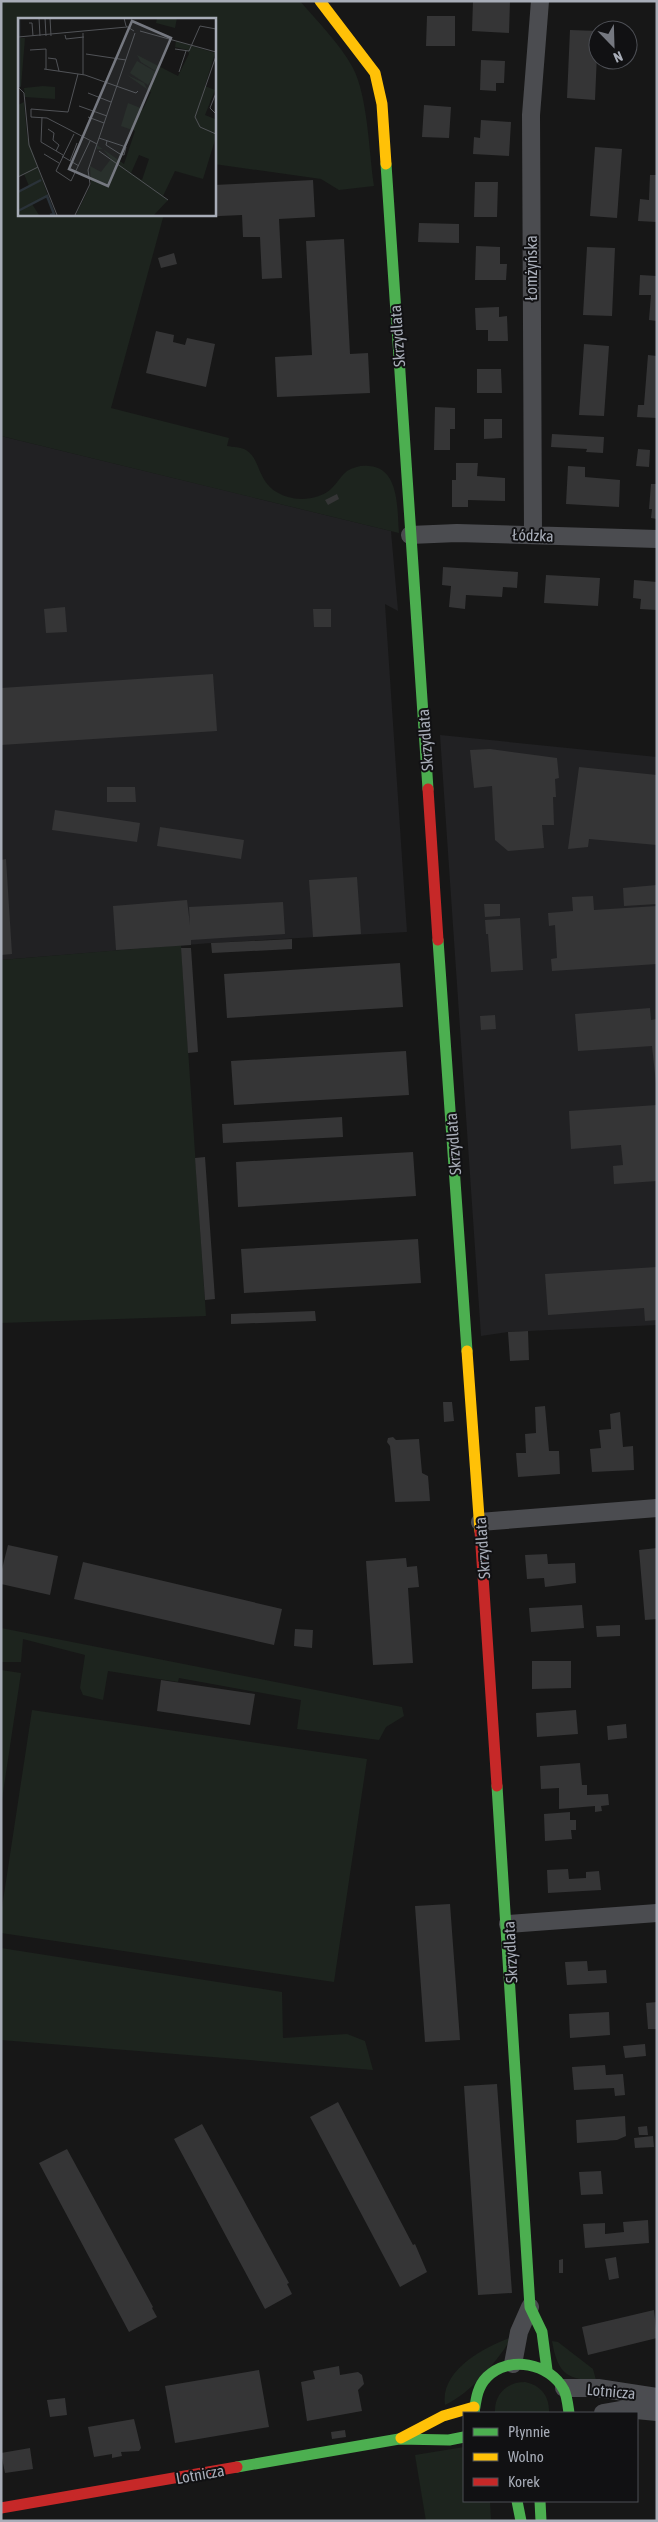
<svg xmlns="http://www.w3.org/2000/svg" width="658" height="2522" font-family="'Asap Condensed',sans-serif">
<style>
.built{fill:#212123}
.green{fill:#1d241e}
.building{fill:#353536}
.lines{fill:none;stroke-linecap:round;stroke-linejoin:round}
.street{stroke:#4b4c50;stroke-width:18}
.fast{stroke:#4caf50;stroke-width:11}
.slow{stroke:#ffc107;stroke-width:11}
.jam{stroke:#c62828;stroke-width:11}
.labels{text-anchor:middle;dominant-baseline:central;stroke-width:4;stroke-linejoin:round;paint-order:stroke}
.street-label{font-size:16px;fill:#a8adb8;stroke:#111113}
.inset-river{fill:none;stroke:#2a3239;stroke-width:2.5}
.inset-road{fill:none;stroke:#515357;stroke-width:1}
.view{fill:#757880;fill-opacity:0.15;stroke:#757880;stroke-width:2.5}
.inset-edge{fill:none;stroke:#a8adb8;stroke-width:2.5}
</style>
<rect width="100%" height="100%" fill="#171717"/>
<path class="built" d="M1,436L391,531L398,611L385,604L407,932L211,943L1,960Z
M440,735L657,757V1325L508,1332L481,1336Z"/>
<path class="green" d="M1,1H300C318,22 340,44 353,68C368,97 369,153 374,186L339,190L321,179L214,164V19H19V214H164L111,408L229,438L227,446C233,447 241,447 246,450C263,460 255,487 288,497C301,501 321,499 332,488C337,483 341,476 347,471C354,467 361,465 369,466C400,468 397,510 399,533L1,436Z
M181,945L206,1316L1,1323V960Z
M1,1628L402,1707L404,1716L386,1727L379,1740L297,1729L301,1700L179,1678L178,1682L108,1671L103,1700L83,1695L80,1688L85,1655L23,1639L21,1662H1Z
M1,1670L21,1673L1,1806Z
M32,1710L367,1759L334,1982L1,1933V1914Z
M1,1948L282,1992L283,2038L347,2034L365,2041L373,2070L1,2040Z
M512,2337C498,2361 470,2394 445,2405C440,2370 484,2347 512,2337Z
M552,2341L558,2342L593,2369L596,2380C565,2381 557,2370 552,2341Z
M525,2382C541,2385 550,2397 549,2413H495C494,2394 507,2382 525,2382Z
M464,2447V2501H490L491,2521H426L415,2455Z"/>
<path class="building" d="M473,1H510L509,33L472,31Z
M427,16H455V46H426Z
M570,30L598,31L595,100L567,98Z
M481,60L505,61L504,83H496V91L480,90Z
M424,105L451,107L449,138L422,137Z
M481,120L511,122L509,156L473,154L474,137L480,138Z
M595,147L622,149L617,218L590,216Z
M650,175H657V222L638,221L640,199L649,200Z
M313,180L315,217L279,219L282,278L262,279L260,237H243L242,215L198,217L197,214H214V185Z
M475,182H498L497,217H474Z
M419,223L459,224V243L418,242Z
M344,239L350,354L368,353L370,393L277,397L275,357L312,355L306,241Z
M476,246L500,247V264H507L506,280H475Z
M587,247L615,248L612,316L583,315Z
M174,253L177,264L161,268L158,258Z
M640,275L657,276V321L649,320L651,295H639Z
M499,307V317L507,316L508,341H488V330H476L475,308Z
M156,331L174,335L173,342L185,345L187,338L215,344L206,387L146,373Z
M584,344L609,346L604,416L579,415Z
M648,355L657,356V418L637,417L638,405H644Z
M477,369H501L502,393H477Z
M435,407L455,408V429H450V450H434Z
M484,419H502V438L484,439Z
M552,434L604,437L603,453L586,452L587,449L551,447Z
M638,449L650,450L649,467L636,466Z
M456,463H478L477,476L505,478V501L468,500V507H452V480H456Z
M568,466L585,467V477L620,480L619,507L566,504Z
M651,484H657V519L651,518L652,509H649Z
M337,494L339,499L328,505L325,500Z
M443,567L518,572L517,588L503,587L502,597L466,595L465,609L449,607L451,586L442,585Z
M546,575L600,578L598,606L544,603Z
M634,580L657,582V610L640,609L641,599L633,598Z
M65,607L67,632L46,633L44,609Z
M313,609H331V627H314Z
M213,674L217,731L1,745V688Z
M490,749L557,758L559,778L555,779L556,797H553L554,825H542L544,848L508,851L495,840L492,786L474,788L470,750Z
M579,767L657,775V845L589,839L588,847L568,849Z
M107,787H135L136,802H107Z
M55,810L140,823L137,842L52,830Z
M160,827L244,840L241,859L157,846Z
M6,859L12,954L1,955V860Z
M357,877L361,934L313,937L309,880Z
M657,885V904L624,906L623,888Z
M593,896L594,910L657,906V964L552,971L551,959L557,958L555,925L549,926L548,913L573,911L572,897Z
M187,900L190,925L189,907L283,902L285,934L191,940V945L116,950L113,906Z
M484,904H500V916L485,917Z
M520,918L523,970L491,972L488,934H486L485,920Z
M292,939V949L212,953L211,943Z
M181,948H191L198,1052L188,1053Z
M400,963L403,1007L227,1018L224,974Z
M650,1008L651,1020L657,1019V1093L652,1046L578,1051L575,1014Z
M495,1015L496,1029L481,1030L480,1016Z
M406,1051L409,1095L234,1105L231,1061Z
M657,1105V1181L614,1184L613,1166L623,1165L621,1145L571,1149L569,1111Z
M342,1117L343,1137L223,1143L222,1124Z
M413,1152L416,1196L238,1207L236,1162Z
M205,1157L215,1299L205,1300L195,1158Z
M418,1239L421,1283L244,1293L241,1249Z
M657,1267V1320L645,1321L644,1308L548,1315L545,1274Z
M315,1311L316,1321L231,1324V1314Z
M528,1331L529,1360L510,1361L508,1332Z
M443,1402H452L454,1421L444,1422Z
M545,1406L549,1451H559L560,1474L518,1477L516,1453H526L525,1434L536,1433L535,1407Z
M620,1412L623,1447L633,1446L634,1470L592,1472L590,1449L601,1448L599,1430L611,1429L610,1414Z
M393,1437L396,1440L419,1439L422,1473L428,1476L430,1501L395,1502L390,1446L387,1442L388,1438Z
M8,1545L58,1556L50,1595L1,1584V1573Z
M657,1548V1619L645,1620L639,1550Z
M547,1554L548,1564L575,1563L576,1583L545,1587L544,1578L527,1579L525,1555Z
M406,1558L407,1567L417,1566L419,1587L408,1588L413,1663L373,1665L366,1561Z
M83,1562L282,1609L274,1645L74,1599Z
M582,1605L584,1628L531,1632L529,1608Z
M620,1625V1636L597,1637L596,1626Z
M295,1629L313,1630L312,1648L294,1646Z
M532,1661H571V1688L532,1689Z
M161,1680L255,1694L250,1725L157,1711Z
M576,1710L578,1734L537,1737L536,1713Z
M626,1724L627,1738L608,1740L607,1726Z
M580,1763L582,1785H587V1795L608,1794L609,1805L601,1806L602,1811L595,1812V1806L559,1809V1788L541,1789L540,1766Z
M570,1812V1820H576V1830H571L572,1839L545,1841L544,1814Z
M568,1869L569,1879L586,1878V1872L599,1871L601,1890L548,1893L547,1870Z
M450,1904L460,2040L425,2042L415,1906Z
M587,1961L588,1971L606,1970L607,1983L567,1985L565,1962Z
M657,2002V2029H648L646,2003Z
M609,2012L610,2035L570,2038L569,2014Z
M645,2044L646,2056L625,2058L623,2046Z
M605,2065L606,2075L623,2074L625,2095L615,2096L614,2088L574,2090L572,2067Z
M497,2084L512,2293L478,2295L464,2086Z
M338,2102L413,2245L415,2244L427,2272L400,2287L310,2117Z
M625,2116L626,2136L617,2140L577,2143L576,2120Z
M202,2124L289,2283L287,2284L292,2294L265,2309L174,2139Z
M647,2126L648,2135H639L638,2127Z
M653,2136L654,2147L635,2148L634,2138Z
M67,2149L153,2307L152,2308L157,2317L129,2332L39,2163Z
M601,2171L603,2194L581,2195L579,2172Z
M648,2220L649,2243L585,2248L583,2224L605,2223V2234L624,2232L623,2222Z
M616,2257L619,2278L609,2280L605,2259Z
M563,2259V2273H559V2260Z
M654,2310L657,2338L588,2355L582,2327Z
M339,2366L340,2375L358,2372L362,2375L364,2384L358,2390L362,2411L307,2421L301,2382L315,2379L313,2371Z
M259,2370L269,2427L175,2443L165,2386Z
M65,2398L67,2415L50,2417L47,2400Z
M134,2419L141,2448L139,2451L121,2452L122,2456L112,2458V2454L94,2457L88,2427Z
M345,2430L346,2437L332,2439L331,2432Z
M30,2448L33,2469L5,2473L1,2453Z"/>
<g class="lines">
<path class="street" d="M533,534L531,115L540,1
M410,535L457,533L657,539
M480,1522L657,1508
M508,1924L657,1913
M513,2364L519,2332L530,2307
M564,2388H598L657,2397
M603,2413L626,2409L657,2412"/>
<path class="fast" d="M386,164L428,789
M438,940L467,1351
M497,1786L530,2307L542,2332L547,2370
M474,2413C476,2400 477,2387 487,2377C509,2355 550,2363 564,2390C567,2396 568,2406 569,2413
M237,2467L399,2439L449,2440L464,2437
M517,2501L521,2521
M540,2501L541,2521"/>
<path class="slow" d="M320,1L375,73L382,104L386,164
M467,1351L480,1531
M401,2438L443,2416L474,2407"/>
<path class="jam" d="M428,789L438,940
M480,1531L497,1786
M1,2508L237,2467"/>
</g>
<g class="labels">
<g class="street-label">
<text transform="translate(531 268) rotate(-90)">Łomżyńska</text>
<text transform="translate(397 336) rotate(-94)">Skrzydlata</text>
<text transform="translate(533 535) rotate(2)">Łódzka</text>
<text transform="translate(425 740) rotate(-94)">Skrzydlata</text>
<text transform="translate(453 1144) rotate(-94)">Skrzydlata</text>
<text transform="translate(482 1548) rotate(-94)">Skrzydlata</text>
<text transform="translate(510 1952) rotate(-93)">Skrzydlata</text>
<text transform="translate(611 2391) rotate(5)">Lotnicza</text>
<text transform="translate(200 2474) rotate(-10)">Lotnicza</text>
</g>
</g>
<g transform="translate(18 18)">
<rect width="198" height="198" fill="#171717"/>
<path d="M139,0H159L157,10L138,5ZM0,20H7L3,69L0,67ZM158,23L197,35L187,68L197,72L187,97L197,101V122L185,161L157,153L145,178L150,182L136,197H58L73,166L72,148L83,154L93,141L85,131H79V127L106,146L117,113L103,108L110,85L125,91L133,74L109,57L126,65L129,71L139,54L123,44L119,37L160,58L171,36L170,32L157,29ZM121,137L131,141L124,162L113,155ZM119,43L138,54L130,67L112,55ZM25,68L37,69V81L7,79L6,70ZM6,84L9,118L30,178L14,186L21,197H0V174L11,168L6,156L0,159V87Z" fill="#1d241e" fill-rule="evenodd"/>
<path class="inset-river" d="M1,0V69M0,174L23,162M0,193L29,178L36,196L32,197"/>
<path class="inset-road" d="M21,0L22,18M27,0L28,18M32,0L33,18M106,0L108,8L116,13M11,5H14L15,18M122,13L198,34M47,17L48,21L66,19M0,19L109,9M157,31L171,33L182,8L198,11M12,32L28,31V51M68,36L108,42M0,38V57M198,38L177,99L182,109L198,116M30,40L38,41L41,53M26,51L67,57L118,75L120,73M161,54L168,33M65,57V15M0,69L6,75L11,127L39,197M70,75L93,84M198,75L192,90L198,96M61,88L89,98M13,99V91L50,94L60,56M13,99L29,100L79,126M24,99L23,124L45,137M70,99L86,105M30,111L36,115L35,122L41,127L38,133M56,116L38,153L53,163L72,123M81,120L108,129M89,123L88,127L102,136L106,137L108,129M81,133L150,182M26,136L41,145M44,138L61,148M52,143L59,125M0,159L20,149M57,197L72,166L70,152L117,15"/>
<path class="view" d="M114,3L153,20L90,168L51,151Z"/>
<rect width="198" height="198" class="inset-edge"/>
</g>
<rect width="658" height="2522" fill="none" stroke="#a8adb8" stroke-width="5"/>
<rect x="463" y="2412" width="175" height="90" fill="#111113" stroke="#4d4f55"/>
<rect x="473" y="2428" width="25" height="8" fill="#4caf50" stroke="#4d4f55"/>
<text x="508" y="2437" font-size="15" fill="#a8adb8">Płynnie</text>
<rect x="473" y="2453" width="25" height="8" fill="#ffc107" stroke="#4d4f55"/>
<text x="508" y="2462" font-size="15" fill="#a8adb8">Wolno</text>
<rect x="473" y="2478" width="25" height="8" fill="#c62828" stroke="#4d4f55"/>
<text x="508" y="2487" font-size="15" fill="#a8adb8">Korek</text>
<g transform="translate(613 45) rotate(157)"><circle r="24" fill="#111113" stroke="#4d4f55"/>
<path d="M0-4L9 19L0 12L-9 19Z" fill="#757880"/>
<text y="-8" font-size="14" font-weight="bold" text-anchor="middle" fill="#a8adb8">N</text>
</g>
</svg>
